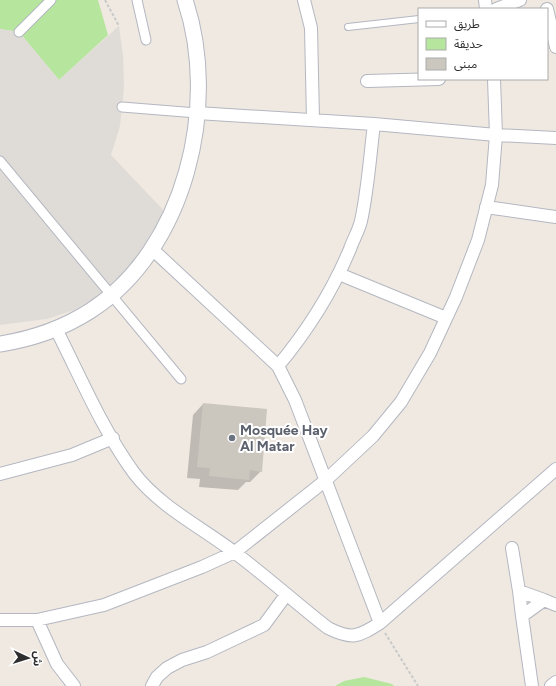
<svg xmlns="http://www.w3.org/2000/svg" width="556" height="686" font-family="Figtree,'Noto Sans Arabic',sans-serif">
<style>
.green{fill:#b6e59e}
.plaza{fill:#dfdcd8}
.shadow{fill:#0003}
.building{fill:#cbc7bf}
.lines{fill:none;stroke-linecap:round;stroke-linejoin:round}
.service-casing{stroke:#b4b7c1;stroke-width:8}
.pedestrian-casing{stroke:#b4b7c1;stroke-width:11}
.minor-casing{stroke:#b4b7c1;stroke-width:14}
.tertiary-casing{stroke:#b4b7c1;stroke-width:17}
.path{stroke:#c9c9c9;stroke-width:2;stroke-dasharray:3 2;stroke-linecap:butt}
.service{stroke:#fff;stroke-width:6}
.pedestrian{stroke:#fff;stroke-width:9}
.minor{stroke:#fff;stroke-width:12}
.tertiary{stroke:#fff;stroke-width:15}
.worship-dot{fill:#6b7280;stroke:#fff;stroke-width:1.5}
.labels{text-anchor:middle;dominant-baseline:central;stroke-width:4;stroke-linejoin:round;paint-order:stroke}
.worship-label{font-size:14px;font-weight:bold;fill:#5b616d;stroke:#fff;text-anchor:start}
</style>
<rect width="100%" height="100%" fill="#efe9e1"/>
<path class="green" d="M0,0H98L108,35L59,80L19,32L0,29Z
M364,677L392,684L394,686H335L344,681Z"/>
<path class="plaza" d="M119,26L123,56L124,88L120,126L111,155L167,214L154,242L111,288L74,310L47,319L0,325V29L19,32L59,80Z"/>
<path class="shadow" d="M203,404L261,471L250,482H246L238,490L199,487L200,479L187,478L193,415Z"/>
<path class="building" d="M203,403L267,409L262,472L250,470L249,480L209,476L210,468L197,467Z"/>
<g class="lines">
<defs>
<path id="service" d="M348,27L419,19"/>
<path id="pedestrian" d="M137,0L146,40
M19,32L51,0
M122,107L197,113
M0,161L181,379"/>
<path id="minor" d="M304,0L311,28L313,120
M485,0L486,9
M496,9L520,0
M547,9L556,47
M367,81L439,79
M197,113L374,124L496,135L556,138
M486,207L556,217
M152,249L278,366L295,400L380,623
M339,274L446,318
M56,329C80,376 103,431 134,473C159,506 201,527 234,552C266,576 296,603 328,628C352,640 358,637 380,623L556,469
M278,366C308,330 332,292 350,249C353,240 359,230 361,221C368,189 370,156 374,124
M0,474L72,455L113,438
M512,548L519,591
M522,616L519,591L544,600
M0,620H37L104,605L202,567L235,552L326,480L373,436L401,402L430,353L456,297L478,240L492,185L496,135L494,79
M37,620L57,664L74,686
M152,686L157,677L167,668L182,660L207,652L264,625L286,595
M532,686L522,616L544,600L556,605
M551,686L556,682"/>
<path id="tertiary" d="M0,344C32,339 62,329 90,311C186,250 220,104 185,0"/>
</defs>
<use href="#service" class="service-casing"/>
<use href="#pedestrian" class="pedestrian-casing"/>
<use href="#minor" class="minor-casing"/>
<use href="#tertiary" class="tertiary-casing"/>
<path class="path" d="M105,0L119,26
M385,633L418,686"/>
<use href="#service" class="service"/>
<use href="#pedestrian" class="pedestrian"/>
<use href="#minor" class="minor"/>
<use href="#tertiary" class="tertiary"/>
</g>
<circle class="worship-dot" cx="232" cy="438" r="4"/>
<g class="labels">
<g class="worship-label">
<text x="240" y="430">Mosquée Hay<tspan x="240" dy="16">Al Matar</tspan></text>
</g>
</g>
<rect x="418" y="8" width="130" height="72" fill="#ffffff" stroke="#ababab"/>
<rect x="426" y="21" width="20" height="6" fill="#ffffff" stroke="#ababab"/>
<text x="454" y="28" font-size="12" fill="#2e2e2e">طريق</text>
<rect x="426" y="38" width="20" height="12" fill="#b6e59e" stroke="#ababab"/>
<text x="454" y="48" font-size="12" fill="#2e2e2e">حديقة</text>
<rect x="426" y="58" width="20" height="12" fill="#cbc7bf" stroke="#ababab"/>
<text x="454" y="68" font-size="12" fill="#2e2e2e">مبنى</text>
<g transform="translate(28 658) rotate(94)" stroke="#ffffff" stroke-width="3" paint-order="stroke">
<path d="M0-3L7 15L0 10L-7 15Z" fill="#2e2e2e"/>
<text y="-6" font-size="11" font-weight="bold" text-anchor="middle" fill="#2e2e2e">ش</text>
</g>
</svg>
